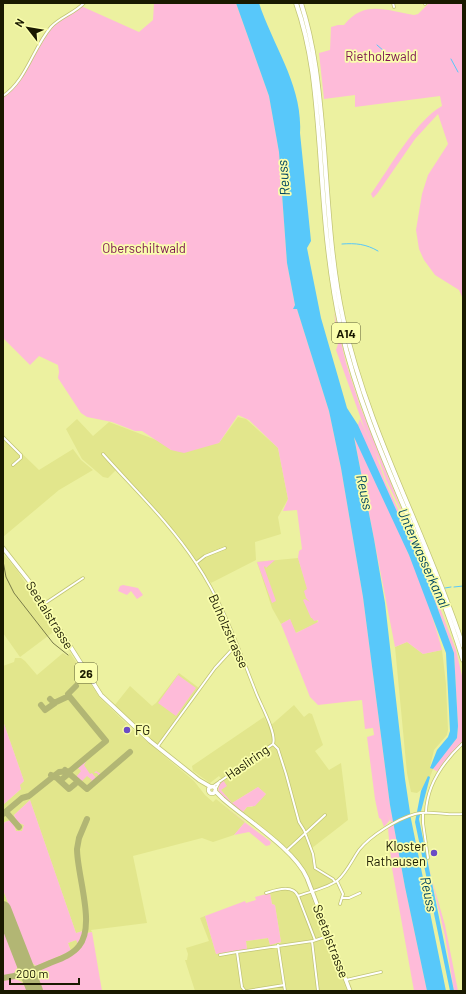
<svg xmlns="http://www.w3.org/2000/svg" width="466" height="994" font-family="Barlow,sans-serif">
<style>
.built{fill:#e2e68c}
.green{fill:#febbd9}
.water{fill:#58c8fa}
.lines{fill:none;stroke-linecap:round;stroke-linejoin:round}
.stream{stroke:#58c8fa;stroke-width:1}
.taxiway{stroke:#b2b674;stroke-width:6}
.runway{stroke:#b2b674;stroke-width:16}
.minor-casing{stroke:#c2c576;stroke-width:3.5}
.primary-casing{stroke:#c2c576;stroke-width:5}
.motorway-casing{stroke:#c2c576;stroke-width:5.5}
.minor{stroke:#fff;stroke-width:2}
.primary{stroke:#fff;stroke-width:3.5}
.motorway{stroke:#fff;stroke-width:4}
.rail{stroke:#797b48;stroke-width:1}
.poi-dot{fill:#6b4cc5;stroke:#fafead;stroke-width:1.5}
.labels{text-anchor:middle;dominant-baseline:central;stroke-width:3.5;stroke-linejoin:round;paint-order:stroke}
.shield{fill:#fafead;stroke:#5c5e34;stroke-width:1}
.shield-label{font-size:12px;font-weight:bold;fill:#191900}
.park-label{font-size:13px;fill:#7c1451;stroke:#fafead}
.street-label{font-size:13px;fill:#191900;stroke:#fafead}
.poi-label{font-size:13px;fill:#191900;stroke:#fafead;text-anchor:start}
.water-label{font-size:14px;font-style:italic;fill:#024660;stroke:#fafead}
</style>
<rect width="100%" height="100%" fill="#ecf1a0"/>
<path class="built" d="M238,417L246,419L278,448L288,499L278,517L281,534L255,542L256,560L211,583L179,536L103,453L102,455L116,470L108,478L103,477L82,459L66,429L77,419L93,436L109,422L159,441L171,450L219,443Z
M3,435L39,470L73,449L81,460L93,470L59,490L3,537Z
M3,554L17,570L56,630L20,657L3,633Z
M298,558L318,623L295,633L290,619L281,624L272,608L257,562Z
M407,642L423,654L442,650L446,684L448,730L447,735L434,750L430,767L433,769L427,785L417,793L411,792L407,773L395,647Z
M63,653L67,656L70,653L100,698L132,729L194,781L205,795L213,802L216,799L245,822L234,835L213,842L202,838L133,856L147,923L91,930L92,932L87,933L84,943L77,952L41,970L39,982L42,991H3V890L32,964L66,954L71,951L68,943L82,938L83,935V931L76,933L30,800L14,815L17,822L24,825L22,831H16L14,825L6,821L3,823V805L21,789L19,785L24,781L3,721V666L14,662L15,658H21L25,661L37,675Z
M179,673L199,688L157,745L114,706L130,686L152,706L156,703Z
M294,705L304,717L309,713L312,714L323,745L315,751L329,770L341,763L348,820L312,848L308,835L310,829L308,831L306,830L304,834L287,848L247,817L243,812L247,807H252L266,794L258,787L232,803L221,790L224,782L219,776L210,783L193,771L192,766L264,717L269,727Z
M306,834L313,854L315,868L335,882L311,891L306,876L286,851Z
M289,888L301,894L309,891L347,991H195L185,960H187L188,954L186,948L209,941L200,918L205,916L216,954L247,949L246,941L268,938L270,944L280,943L281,942L275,905L272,904L270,893Z"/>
<path class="green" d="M154,3H236L269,96L279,152L287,263L295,305L293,309H297L329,411L341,468L363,597L390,805L405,887L427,991H414L392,868L388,829L392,823L386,813L390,820L384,827L381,819L379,818L375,799L367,737L374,735L373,728L365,729L362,700L318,705L310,697L281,624L290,619L296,633L318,622V620L314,621L312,618H311L303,600L305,599L310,602L306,598L304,591L307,589L298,558L299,551L302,549L297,510L283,511L288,499L278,448L249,420L238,415L219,443L184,453L171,450L142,431H135L112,422L87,417L81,413L58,378L59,372L58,365L39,356L30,365L3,338V96C26,82 33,50 51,28C59,19 71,13 81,6L139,32L153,20Z
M429,3H463V299L459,290L435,275L424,260L419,249L416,230L422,194L428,175L448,144L438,114L415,139L377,194L373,198L371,194C389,169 416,120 442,106L440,96L355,107V95L324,99L319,53L330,50L331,27L338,25H344C364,0 385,10 414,15L418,14Z
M334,312L346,363L360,406L406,521L386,480L379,460L364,427L336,350L338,344L333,328L336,327Z
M360,419L376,454L385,481L422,561L456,650L463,680V741L446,760L438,772L433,769L434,766L457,738L458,726L454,653L425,574L365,443L358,425Z
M354,436C387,506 423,576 442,650L423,654L407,642L395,647Z
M275,560L266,568L265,566L264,567L276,601L272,603L257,562Z
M123,585L138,588L143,595L137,599L131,591L127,595L118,591L120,586Z
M178,675L196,688L176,716L158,703Z
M3,721L24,781L20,785L21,789L3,805Z
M88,758L84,765L90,774L92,773L96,778L99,776L97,773H94L96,771L101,774L87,787L92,780L87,776L81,782L76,777L81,771L78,768Z
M223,780L227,786L221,790L232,803L258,787L266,794L255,806L247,807L243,812L247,817L218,793L219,785Z
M30,800L76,933L83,931L78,944L76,940L68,943L71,951L36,966L31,962L3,890V823L10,820L14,825L16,831H22L24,825L17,822L14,815Z
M222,805L271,842L270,845L266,846L249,832L234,835L245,822Z
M421,822L431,877L445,925L458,991H454L445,936L430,873Z
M270,893L272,904L275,905L281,942L270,945L268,938L246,941L247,949L216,954L205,916L245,901L246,903L256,900L255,897Z
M3,928L18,966L13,975L3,976Z
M92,932L102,991H42L39,982L41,970C59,955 81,962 87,933Z
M3,979C15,978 23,979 28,991H3Z"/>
<path class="water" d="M236,3H259C273,46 303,86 300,133L311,241L307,248L321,318L347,408L358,425L425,574L454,653L458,726L457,738L433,769L430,768L437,750L448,737L450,731L446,653L409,555L354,437L374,539L385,603L405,779L411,819L446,991H427L405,887L390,805L363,597L341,468L329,411L297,309H293L295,305L287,263L279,152L269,96Z
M428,776L430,777L419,819L454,991H450L415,822L421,791Z"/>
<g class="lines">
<path class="stream" d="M377,45L392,58L417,56
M451,59L458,72
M342,244C356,243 366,244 378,251
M454,587L463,586
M445,588L451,587"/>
<path class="taxiway" d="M68,694L76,686
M41,705L45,710L55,703
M65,770L87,789L130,752
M51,775L61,780L67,775
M58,779L69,789L75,784
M6,812L19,827
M3,814L22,798L29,796L59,772L70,771L106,741L69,696L54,703L50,699
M21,975L24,971V963
M18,976L28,979L33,985
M3,978C20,976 34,970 50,963C60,959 72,955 79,946C96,926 77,875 77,849L79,838L87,819"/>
<path class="runway" d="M3,909L35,991"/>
<defs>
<path id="minor" d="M393,3L394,7
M425,4V3
M3,96C26,81 33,48 51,27C60,17 75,13 84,3
M3,437L21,455V458L13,465
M103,454C134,489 170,523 196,563C223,603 239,650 257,695C261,705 277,734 273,744L278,749L286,774L299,822L304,830L313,854L315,868L333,879L335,882
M196,563L205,556L225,548
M44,604L83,578
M158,746L215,668L237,644
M212,787L273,744
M215,790L220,781
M426,812C427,785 444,761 463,743
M423,813V823L428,858
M286,851L325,815
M337,881L343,894L340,904
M266,893C276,890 293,884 298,896C309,892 330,887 338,880C347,872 352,860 359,850C370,836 397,819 415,814C430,810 447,816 463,814
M298,896L315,940
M343,898H349L360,893
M312,941L318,991
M278,945L285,991
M220,955L237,952
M346,980L381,972
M245,991L242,987L237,952L313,941L328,936
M247,991L284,985"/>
<path id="primary" d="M3,548L29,581L101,695L150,741L199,780L211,787
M208.5 790a3.5 3.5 0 1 1 7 0a3.5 3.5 0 1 1-7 0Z
M215,791L223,799C247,820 295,850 307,878L350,991"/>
<path id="motorway" d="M296,3C313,51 316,101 320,152C324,211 328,270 341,329C367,444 429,547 463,660
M301,3C315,46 319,90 323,135C328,196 330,258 343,318C368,433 427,535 463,646"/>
</defs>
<use href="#minor" class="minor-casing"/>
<use href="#primary" class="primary-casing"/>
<use href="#motorway" class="motorway-casing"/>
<use href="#minor" class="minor"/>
<use href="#primary" class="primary"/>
<use href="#motorway" class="motorway"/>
<path class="rail" d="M3,561L6,577L14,593L53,643L68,655"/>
</g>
<g class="poi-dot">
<circle cx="127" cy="730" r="4"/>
<circle cx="434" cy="853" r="4"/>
</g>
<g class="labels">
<g class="shield">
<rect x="332" y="323" width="28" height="20" rx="3"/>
<rect x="75" y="663" width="22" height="20" rx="3"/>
</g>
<g class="shield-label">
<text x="346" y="333">A14</text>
<text x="86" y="673">26</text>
</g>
<g class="park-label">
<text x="381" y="56">Rietholzwald</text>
<text x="144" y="248">Oberschiltwald</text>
</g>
<g class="street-label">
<text transform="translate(50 615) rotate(58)">Seetalstrasse</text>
<text transform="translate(229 631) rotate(66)">Buholzstrasse</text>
<text transform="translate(247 762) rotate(-35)">Hasliring</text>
<text transform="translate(331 941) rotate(69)">Seetalstrasse</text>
</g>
<g class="poi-label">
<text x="135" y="730">FG</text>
<text x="426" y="846" text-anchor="end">Kloster<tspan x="426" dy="15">Rathausen</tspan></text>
</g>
<g class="water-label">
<text transform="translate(283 178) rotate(-95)">Reuss</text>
<text transform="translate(365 492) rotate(78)">Reuss</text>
<text transform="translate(424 558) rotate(66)">Unterwasserkanal</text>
<text transform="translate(429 894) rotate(78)">Reuss</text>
</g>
</g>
<rect width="466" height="994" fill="none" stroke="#191900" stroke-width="8"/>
<g transform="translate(28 28) rotate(301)" stroke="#fafead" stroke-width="3" paint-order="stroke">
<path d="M0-3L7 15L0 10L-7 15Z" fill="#191900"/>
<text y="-6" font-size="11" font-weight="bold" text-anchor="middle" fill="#191900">N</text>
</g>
<path d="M10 978v6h69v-6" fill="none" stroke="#191900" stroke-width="2"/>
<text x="16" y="978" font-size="12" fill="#191900" stroke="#fafead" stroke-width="3" paint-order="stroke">200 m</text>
</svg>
